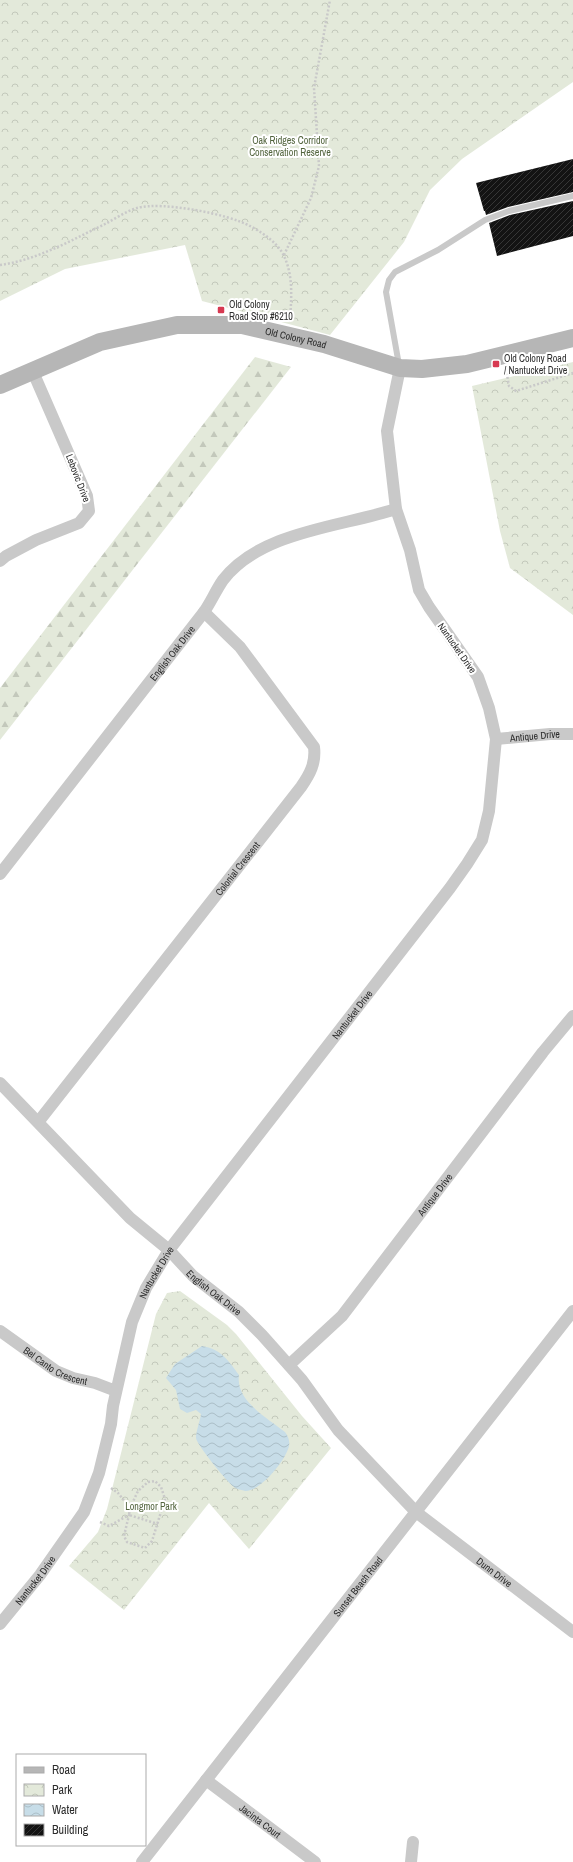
<svg xmlns="http://www.w3.org/2000/svg" width="573" height="1862" font-family="'Archivo Narrow',sans-serif">
<style>
.forest{fill:url(#forest-firs)}
.park{fill:url(#park-crowns)}
.water{fill:url(#water-waves)}
.building{fill:url(#building-hatch)}
.lines{fill:none;stroke-linecap:round;stroke-linejoin:round}
.path{stroke:#c9c9c9;stroke-width:2.5;stroke-dasharray:2 2;stroke-linecap:butt}
.lane{stroke:#c9c9c9;stroke-width:6}
.street{stroke:#c9c9c9;stroke-width:12}
.secondary{stroke:#b6b6b6;stroke-width:18}
.poi-dot{fill:#d73951;stroke:#fff;stroke-width:1.5}
.labels{text-anchor:middle;dominant-baseline:central;stroke-width:4;stroke-linejoin:round;paint-order:stroke}
.park-label{font-size:10px;fill:#52643d;stroke:#fff}
.poi-label{font-size:10px;fill:#2c2c2c;stroke:#fff;text-anchor:start}
.street-label{font-size:10px;fill:#2c2c2c;stroke:#fff}
</style>
<defs>
<pattern id="forest-firs" width="22" height="20" patternUnits="userSpaceOnUse"><rect width="22" height="20" fill="#e3e9da"/><path d="M5 1l3.5 6h-7zM16 11l3.5 6h-7z" fill="#c3c8bb"/></pattern>
<pattern id="park-crowns" width="20" height="18" patternUnits="userSpaceOnUse"><rect width="20" height="18" fill="#e3e9da"/><path d="M2 6a3 3 0 1 1 6 0M12 15a3 3 0 1 1 6 0" fill="none" stroke="#c3c8bb"/></pattern>
<pattern id="water-waves" width="16" height="10" patternUnits="userSpaceOnUse"><rect width="16" height="10" fill="#c7dde8"/><path d="M0 5q4-4 8 0t8 0" fill="none" stroke="#abbec7"/></pattern>
<pattern id="building-hatch" width="6" height="6" patternUnits="userSpaceOnUse"><rect width="6" height="6" fill="#131313"/><path d="M-1 1l2-2M0 6l6-6M5 7l2-2" fill="none" stroke="#363636"/></pattern>
</defs>
<rect width="100%" height="100%" fill="#fff"/>
<path class="forest" d="M255,357L291,367L0,740V688Z"/>
<path class="park" d="M0,0H573V82L462,159L430,190L404,242L330,335L202,301L185,245L65,269L0,301Z
M573,362V615L510,568L500,531L472,386Z
M180,1291L227,1325L236,1334L302,1416L331,1448L249,1549L209,1503L124,1610L69,1566L98,1532L107,1509L156,1314L167,1293Z"/>
<path class="water" d="M202,1346C221,1349 228,1360 239,1375C235,1401 268,1418 285,1432C288,1436 290,1441 289,1446C286,1460 260,1492 245,1491C242,1490 236,1489 234,1487C227,1482 197,1445 196,1438C196,1431 200,1421 201,1414L196,1410L187,1413L180,1409L176,1390L166,1378L175,1364Z"/>
<path class="building" d="M573,159V192L508,207L486,215L485,211H484L476,183Z
M573,201V236L497,256L489,223L510,215Z"/>
<g class="lines">
<path class="path" d="M284,255L311,198L319,166L314,88L330,0
M0,265C37,260 72,240 105,224C115,219 126,211 137,208C162,201 228,214 250,226C263,233 278,243 284,256C294,277 291,300 290,322
M506,369L509,386L516,391L573,373
M111,1488L118,1493L130,1508L129,1515L158,1524
M100,1522L109,1526L129,1515L124,1536L127,1542L145,1548L152,1541L165,1499L161,1487L155,1481L148,1482L138,1491L130,1508"/>
<path class="lane" d="M399,365L386,292L389,280L395,272L438,250L485,220L509,211L573,196"/>
<g class="street">
<path d="M0,561L6,556L36,540L79,523L89,511L87,496L33,372"/>
<path id="s1" d="M496,739L550,734H573"/>
<path id="s2" d="M0,874L204,612C211,602 216,590 223,580C261,531 341,527 396,509"/>
<path id="s3" d="M0,1083L130,1218L169,1250L193,1276L239,1312L262,1335L302,1380L338,1430L416,1512L573,1632"/>
<path id="s4" d="M39,1121L301,787C310,774 316,763 314,747L240,647L204,612"/>
<path id="s5" d="M0,1331L56,1371L73,1378L95,1383L116,1391"/>
<path id="s6" d="M289,1365L342,1316L543,1052L573,1016"/>
<path id="s7" d="M0,1624L40,1575L84,1512L99,1473L111,1424L113,1406L132,1322L146,1288L169,1250L450,888L467,864L482,840L489,811L496,739L489,708L478,677L429,607L419,590L410,550L396,509L387,431L400,368"/>
<path id="s8" d="M206,1780L315,1862"/>
<path id="s9" d="M142,1862L573,1311"/>
<path d="M411,1862L413,1842"/>
</g>
<path class="secondary" id="s10" d="M0,385L100,342L177,325H242L324,344L400,368L422,369L467,364L573,338"/>
</g>
<g class="poi-dot">
<rect x="217" y="306" width="8" height="8" rx="2"/>
<rect x="492" y="360" width="8" height="8" rx="2"/>
</g>
<g class="labels">
<g class="park-label">
<text x="290" y="140">Oak Ridges Corridor<tspan x="290" dy="12">Conservation Reserve</tspan></text>
<text x="151" y="1506">Longmor Park</text>
</g>
<g class="poi-label">
<text x="229" y="304">Old Colony<tspan x="229" dy="12">Road Stop #6210</tspan></text>
<text x="504" y="358">Old Colony Road<tspan x="504" dy="12">/ Nantucket Drive</tspan></text>
</g>
<g class="street-label">
<text stroke="none"><textPath href="#s10" startOffset="308">Old Colony Road</textPath></text>
<text transform="translate(78 478) rotate(69)">Lebovic Drive</text>
<text transform="translate(457 648) rotate(55)">Nantucket Drive</text>
<text stroke="none"><textPath href="#s2" startOffset="280">English Oak Drive</textPath></text>
<text stroke="none"><textPath href="#s1" startOffset="39">Antique Drive</textPath></text>
<text stroke="none"><textPath href="#s4" startOffset="321">Colonial Crescent</textPath></text>
<text stroke="none"><textPath href="#s7" startOffset="716">Nantucket Drive</textPath></text>
<text stroke="none"><textPath href="#s6" startOffset="225">Antique Drive</textPath></text>
<text stroke="none"><textPath href="#s7" startOffset="392">Nantucket Drive</textPath></text>
<text stroke="none"><textPath href="#s3" startOffset="300">English Oak Drive</textPath></text>
<text stroke="none"><textPath href="#s5" startOffset="66">Bel Canto Crescent</textPath></text>
<text stroke="none"><textPath href="#s3" startOffset="698">Dunn Drive</textPath></text>
<text stroke="none"><textPath href="#s7" startOffset="56">Nantucket Drive</textPath></text>
<text stroke="none"><textPath href="#s9" startOffset="350">Sunset Beach Road</textPath></text>
<text stroke="none"><textPath href="#s8" startOffset="68">Jacinta Court</textPath></text>
</g>
</g>
<rect x="16" y="1754" width="130" height="92" fill="#ffffff" stroke="#ababab"/>
<rect x="24" y="1767" width="20" height="6" fill="#b6b6b6" stroke="#ababab"/>
<text x="52" y="1774" font-size="12" fill="#2c2c2c">Road</text>
<rect x="24" y="1784" width="20" height="12" fill="url(#park-crowns)" stroke="#ababab"/>
<text x="52" y="1794" font-size="12" fill="#2c2c2c">Park</text>
<rect x="24" y="1804" width="20" height="12" fill="url(#water-waves)" stroke="#ababab"/>
<text x="52" y="1814" font-size="12" fill="#2c2c2c">Water</text>
<rect x="24" y="1824" width="20" height="12" fill="url(#building-hatch)" stroke="#ababab"/>
<text x="52" y="1834" font-size="12" fill="#2c2c2c">Building</text>
</svg>
